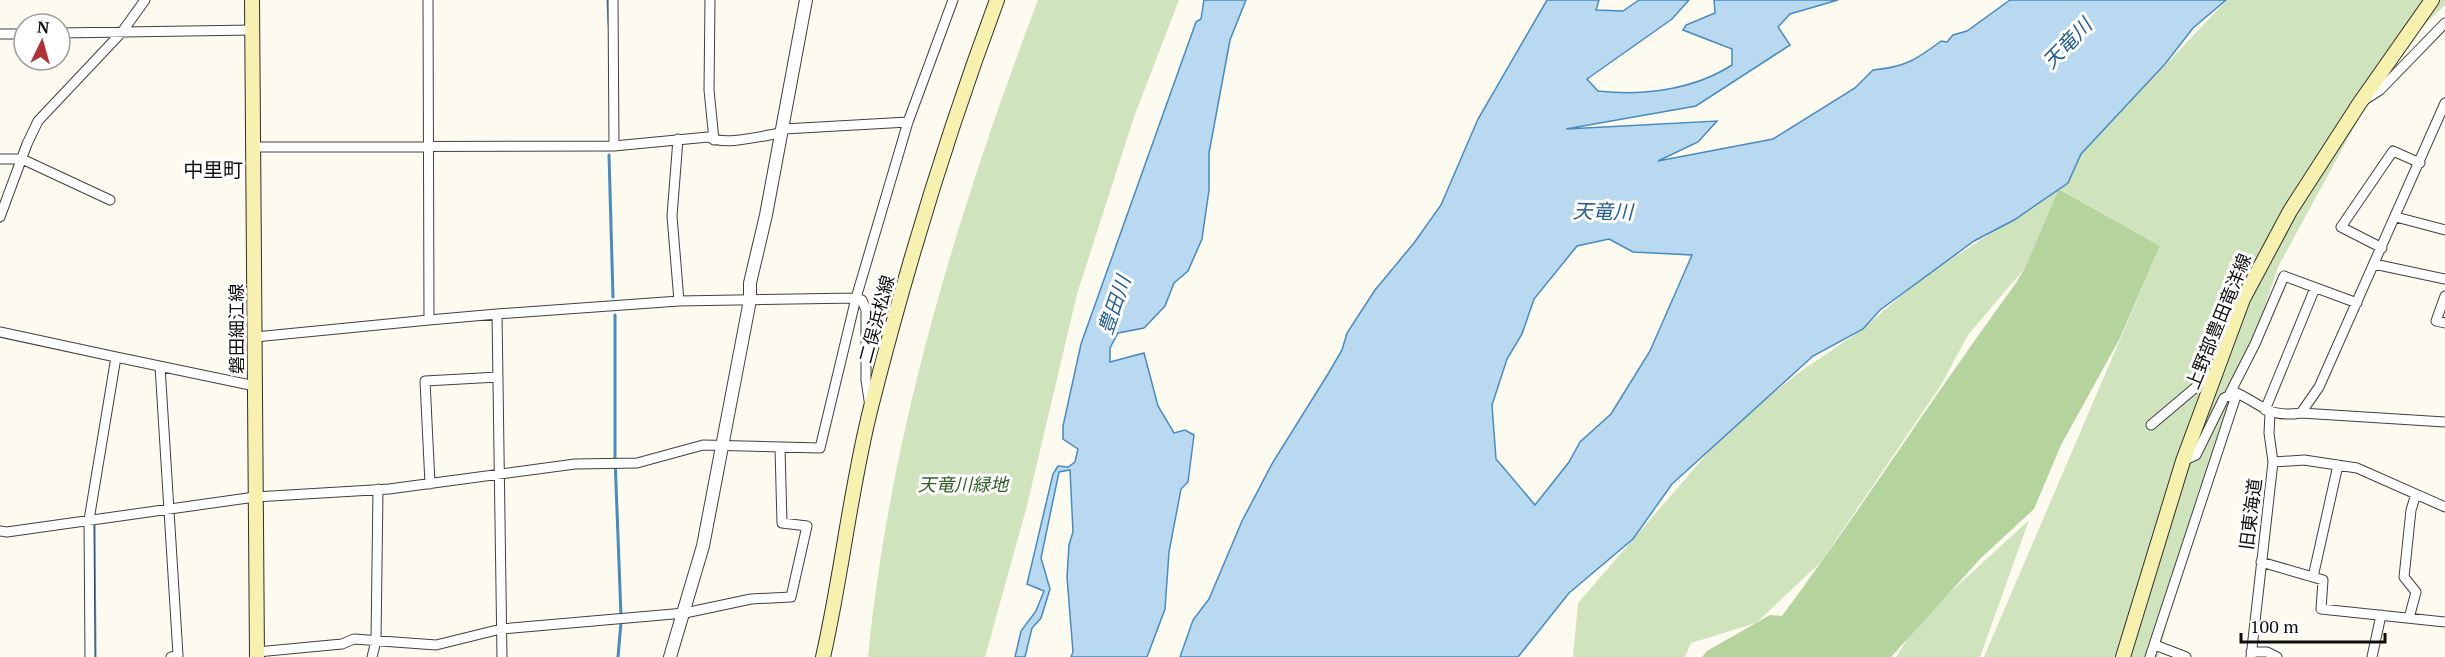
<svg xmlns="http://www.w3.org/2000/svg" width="2445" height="657" font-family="'PT Serif','Noto Sans JP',serif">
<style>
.green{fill:#cfe4bc}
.forest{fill:#b4d39d}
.water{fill:#b8d9f0;stroke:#478bbf;stroke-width:1.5;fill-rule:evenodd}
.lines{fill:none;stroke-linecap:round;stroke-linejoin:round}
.stream{stroke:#478bbf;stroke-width:3}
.minor-casing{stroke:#404040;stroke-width:11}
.tertiary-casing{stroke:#404040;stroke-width:14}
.secondary-casing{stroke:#2f2f2f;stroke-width:16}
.minor{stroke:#fff;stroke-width:9}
.tertiary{stroke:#fff;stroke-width:12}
.secondary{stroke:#f7f1b0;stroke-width:14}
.labels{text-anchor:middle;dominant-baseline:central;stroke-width:6;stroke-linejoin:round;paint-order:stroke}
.street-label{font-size:18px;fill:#0d0d0d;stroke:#fff}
.park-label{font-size:18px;font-style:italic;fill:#2e5e24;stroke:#fff}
.water-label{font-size:20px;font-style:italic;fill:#235e92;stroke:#fff}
.neighbourhood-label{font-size:20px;fill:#0d0d0d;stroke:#fff}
</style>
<rect width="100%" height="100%" fill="#fdfbef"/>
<path class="green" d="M1038,0H1179L1134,117L1077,294L1027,506L985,657H868C890,432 958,211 1038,0Z
M2227,0H2445V5L2394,54L2278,267L2200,499L2158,657H1984L2160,246L2060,189L2025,268L1968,335L1941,385L1821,562L1756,623L1691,643L1685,657H1573L1578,603L1725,433L1797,374L1863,329L1919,280L2059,189L2081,154Z
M2029,520L1980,657H1896L1919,621Z"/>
<path class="forest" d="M2059,189L2160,246L2119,340L2061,445L2034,509L1981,558L1891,657H1702L1707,651L1770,615L1782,616C1863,507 1936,392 2016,283L2025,268Z"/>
<path class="water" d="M1204,0H1246L1230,40L1209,153V190L1202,239L1188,271L1174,283L1165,306L1144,328L1118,333L1110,348V362L1144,353L1158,406L1174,433L1185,430L1194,435L1188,482L1181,489L1169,552L1165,609L1147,657H1071L1073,652L1067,577L1069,545L1073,532L1070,470L1059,472L1041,558L1050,589L1041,618L1032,628L1025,657H1015L1021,631L1036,611L1044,591L1027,584L1053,474L1058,466L1068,467L1075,462L1078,449L1063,439V426L1081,344L1196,22L1201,19Z
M1547,0H1599L1596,10L1623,11L1639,0H1689L1672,19L1587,79L1598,91C1643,96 1693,90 1732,65V49L1683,30L1686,25L1715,13L1714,0H1838L1790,14L1778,27L1790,45L1696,106L1566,129L1717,121L1698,142L1658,161L1773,139L1855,88L1873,70C1905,67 1916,60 1941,41L1947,42L1953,35L1967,31L2010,0H2226L2193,28L2165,64L2081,154L2068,183L2014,220L1974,241L1880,310L1863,329L1813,356L1672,484L1633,539L1569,593L1518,657H1180L1193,620L1209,599L1242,521L1273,462L1328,374L1342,350L1347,333L1375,290L1414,243L1441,205L1478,119ZM1609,239L1633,252L1692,255L1650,351L1611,414L1580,442L1569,462L1535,505L1496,459L1492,405L1507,359L1522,334L1534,299L1577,246Z"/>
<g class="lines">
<path class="stream" d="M608,0L609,24
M609,155L613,297
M615,315V458L621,616
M94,524L95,657
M618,657L621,622"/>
<defs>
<path id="minor" d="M428,0L429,320L497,314L502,657
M613,0L614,146
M710,0L709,90L714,140
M60,33L252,30
M0,34H24
M2366,99L2380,90L2445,23
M678,139L672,216L679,301
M253,147L614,146L708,137C726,146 760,136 781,133L784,129L908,122
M0,159H22L110,200
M0,217L27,144L38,121L122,32L145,0
M2396,217L2445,230
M2382,248L2341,227L2393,151L2420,163
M2374,264L2445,279
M2445,296L2436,321L2445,323
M497,314L679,301L856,298L862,300L866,310V380L870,407
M0,332L116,357
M255,337L429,320
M160,366L178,655L171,657
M2230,393L2255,344L2284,276L2357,303
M2237,393C2264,406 2269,418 2301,413L2445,422
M2265,410L2315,288
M2301,413L2319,387L2445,103
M2151,425L2215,371
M2183,461L2196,455L2224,398L2235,393
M2273,462L2304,460L2357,468L2445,507
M430,484L425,381L498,377
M0,531L7,532L255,497L389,489L575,464L637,463L703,445L820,448L856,298L908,122L953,0
M2261,562L2323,580L2321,609L2445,622
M2313,577L2338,465
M2409,618L2416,592L2404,577L2411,510L2416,494
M2155,645L2186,657
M257,652L342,644L354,639L436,645L501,629L685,613L751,599L791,597L807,526L782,523L780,448
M2251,652H2267L2277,657
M90,657L89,520L116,357L255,386
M372,657L376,641L378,489
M2150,657L2237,393
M2251,657L2273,462L2269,433L2270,413
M2372,657L2381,615"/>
<path id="tertiary" d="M670,657L703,546L750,300V283L766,215L806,0"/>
<path id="secondary" d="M252,0L257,657
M823,657C842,574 850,490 871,407C906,269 947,134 997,0
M2123,657L2183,461L2243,299L2290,211L2359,104L2432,0"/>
</defs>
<use href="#minor" class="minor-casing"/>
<use href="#tertiary" class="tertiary-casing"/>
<use href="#secondary" class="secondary-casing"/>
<use href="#minor" class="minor"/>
<use href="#tertiary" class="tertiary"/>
<use href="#secondary" class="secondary"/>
</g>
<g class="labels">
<g class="street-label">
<text transform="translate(876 319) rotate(-75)">二俣浜松線</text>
<text transform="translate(2218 321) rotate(-68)">上野部豊田竜洋線</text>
<text transform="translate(236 329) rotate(-90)">磐田細江線</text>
<text transform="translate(2250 514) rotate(-83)">旧東海道</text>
</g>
<g class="park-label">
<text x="963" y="484">天竜川緑地</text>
</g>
<g class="water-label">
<text transform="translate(2067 43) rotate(-46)">天竜川</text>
<text transform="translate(1603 211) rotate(1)">天竜川</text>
<text transform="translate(1114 305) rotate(-71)">豊田川</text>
</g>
<g class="neighbourhood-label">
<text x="213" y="169">中里町</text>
</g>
</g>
<g transform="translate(42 42) rotate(5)"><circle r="28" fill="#ffffff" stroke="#9e9e9e" stroke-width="1.5"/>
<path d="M0-4.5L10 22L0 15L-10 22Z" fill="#af3335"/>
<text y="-9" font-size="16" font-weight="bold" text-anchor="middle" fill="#0d0d0d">N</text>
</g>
<path d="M2241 633v9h144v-9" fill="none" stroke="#0d0d0d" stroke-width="3"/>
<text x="2250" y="633" font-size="18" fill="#0d0d0d" stroke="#ffffff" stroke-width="4.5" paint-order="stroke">100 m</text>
</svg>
